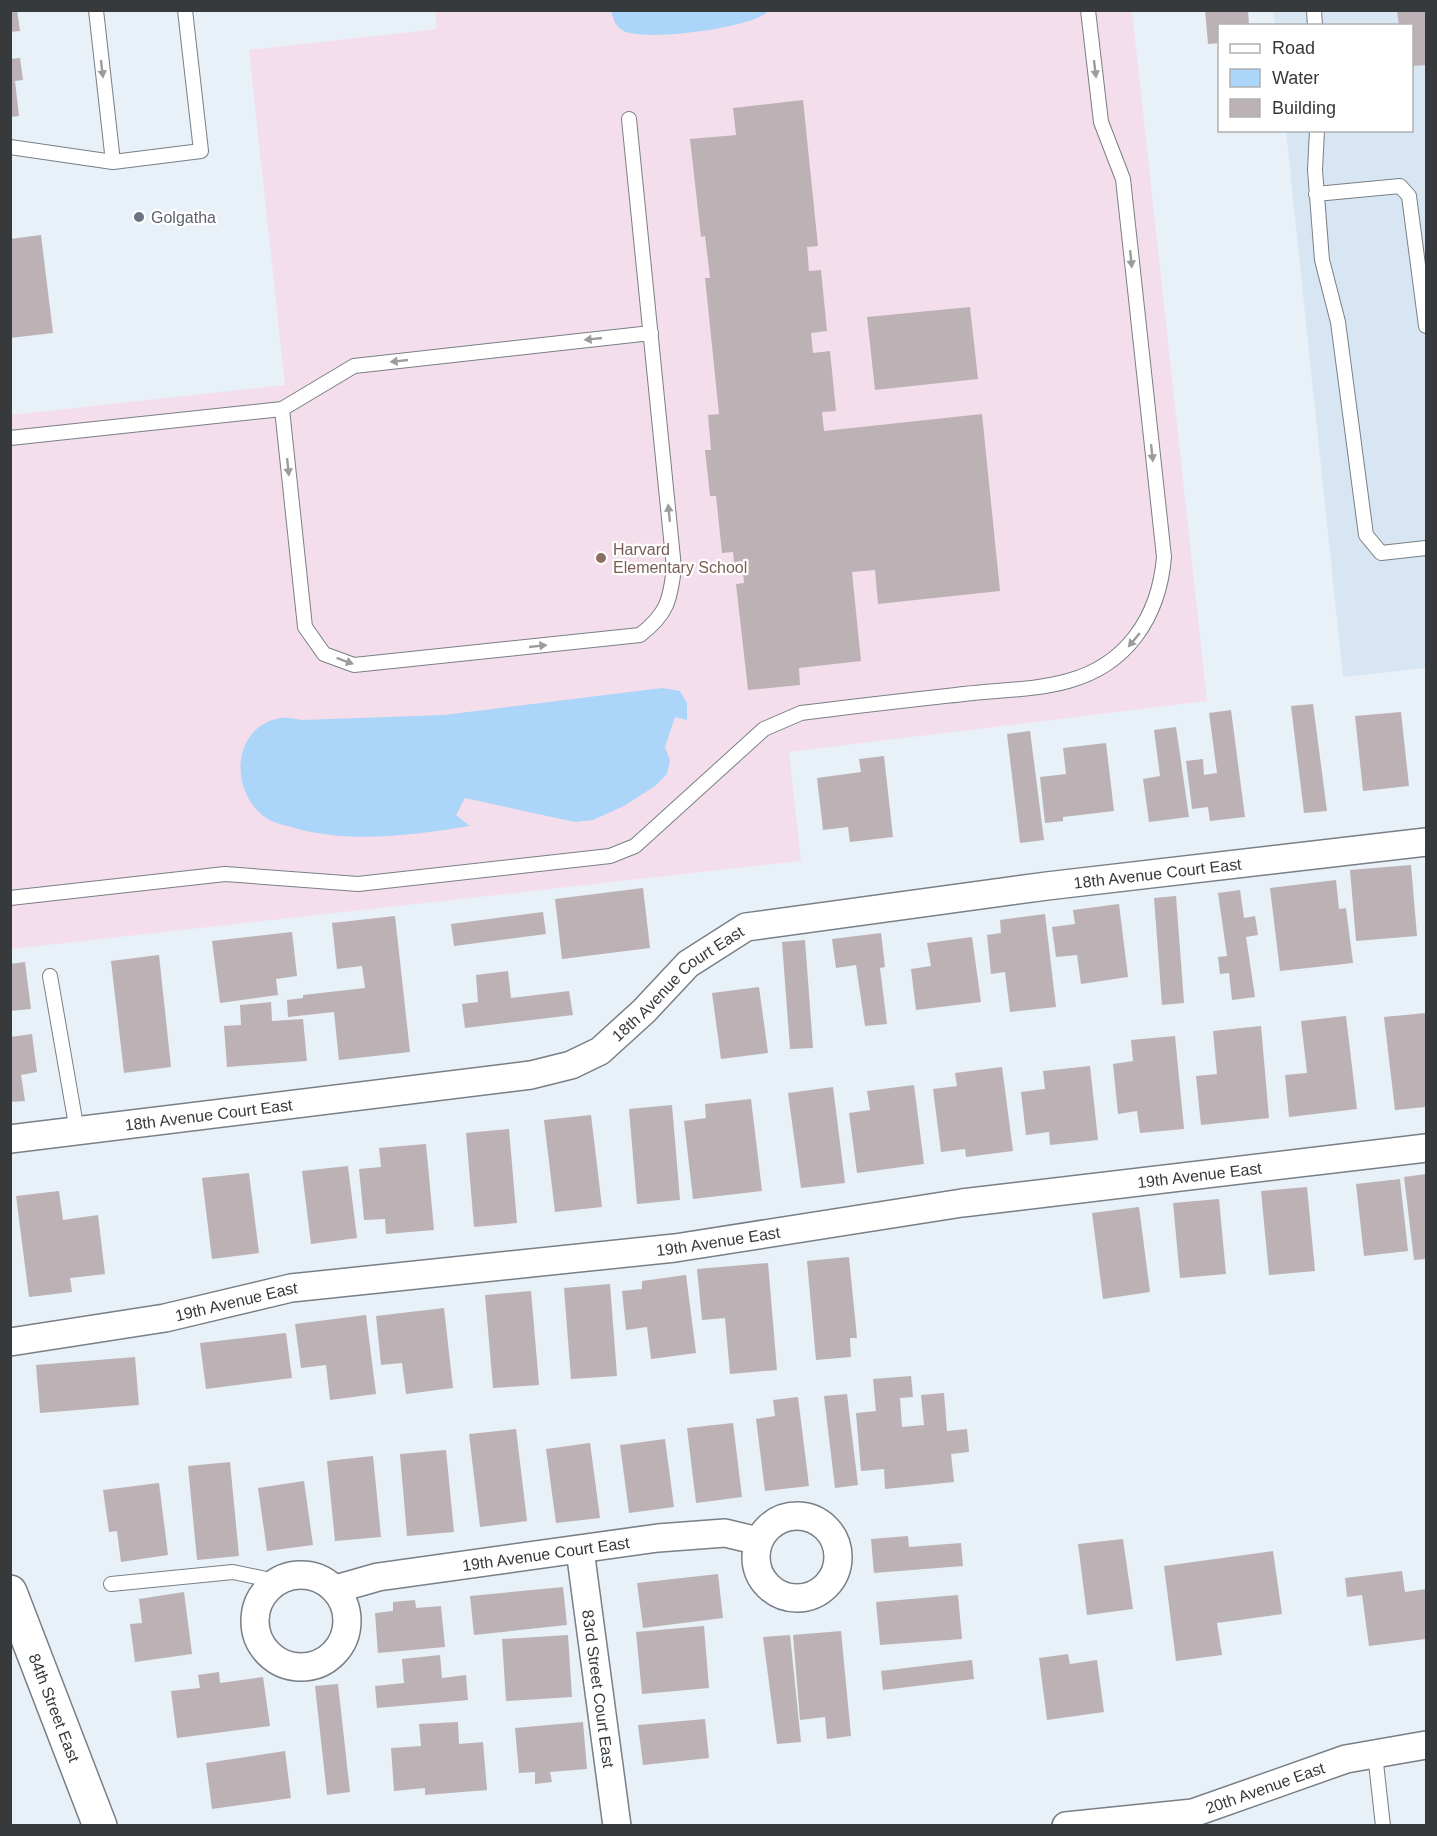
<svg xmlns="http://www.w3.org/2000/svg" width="1437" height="1836" font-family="Arial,sans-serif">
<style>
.built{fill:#d8e6f3}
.education{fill:#f4deeb}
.water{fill:#abd5f9}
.building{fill:#bcb2b5}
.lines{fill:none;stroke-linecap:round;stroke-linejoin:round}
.lane-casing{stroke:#787f86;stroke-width:16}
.street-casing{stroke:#787f86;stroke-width:30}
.secondary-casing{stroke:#787f86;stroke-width:36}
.lane{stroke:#fff;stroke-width:14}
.street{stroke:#fff;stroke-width:27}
.secondary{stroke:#fff;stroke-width:33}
.oneway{fill:#9b9c9e}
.worship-dot{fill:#6b7280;stroke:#fff;stroke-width:2}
.education-dot{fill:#8d6e63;stroke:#fff;stroke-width:2}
.labels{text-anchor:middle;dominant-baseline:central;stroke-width:4.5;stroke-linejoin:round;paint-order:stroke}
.worship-label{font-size:16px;fill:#5b616d;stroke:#fff;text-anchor:start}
.education-label{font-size:16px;fill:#785e54;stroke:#fff;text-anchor:start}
.street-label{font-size:16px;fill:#373a3d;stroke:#fff}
</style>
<rect width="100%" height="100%" fill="#e8f0f8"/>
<path class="built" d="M1273,11H1426V668L1343,677L1286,131L1412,130V26L1275,25Z"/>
<path class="education" d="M435,10L1132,11L1207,701L789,752L801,861L11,949L10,415L285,385L249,50L437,29Z"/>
<path class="water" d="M611,11V10L768,11C756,28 640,43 622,30C615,26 613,18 611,11Z
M662,688L680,691L687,703V720L675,717L665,747L670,760L667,774L655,786L624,806L593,820L575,822L465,798L456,815L470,826C413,835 352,844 294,828C286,825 276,824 268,819C230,796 229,728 280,718C287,717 296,719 302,720L444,715Z"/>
<path class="building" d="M10,10H17L20,31L10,32Z
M1205,10H1248L1249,26H1220V43L1208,44Z
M1397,10H1426V65L1412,66V26H1399Z
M20,58L23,80L15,81L19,116L10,117V59Z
M803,100L818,246L807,247L809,271L821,270L827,331L811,333L813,353L830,351L836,411L822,412L824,431L982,414L1000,591L878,604L875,570L852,572L861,661L799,668L800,685L748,690L736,584L744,583L742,561L734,562L733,552L722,553L716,496H710L705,450H711L708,415L719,414L705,278H710L705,236L701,237L690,139L736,135L733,108Z
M41,235L53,333L10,338V239Z
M970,307L978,379L875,390L867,317Z
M1313,704L1327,811L1304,813L1291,706Z
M1231,710L1245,817L1210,821L1208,807L1192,809L1186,761L1203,759L1204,775L1217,773L1209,713Z
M1401,712L1409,786L1363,791L1355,716Z
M1176,727L1189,817L1149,822L1143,779L1160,776L1154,730Z
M1030,731L1044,840L1020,843L1007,734Z
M1106,743L1114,811L1063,817V821L1045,823L1040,777L1066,774L1063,748Z
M884,756L893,837L850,842L848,827L823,830L817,778L861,772L859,759Z
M1411,865L1417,936L1356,941L1350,870Z
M1336,880L1339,909L1346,908L1353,963L1280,971L1270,888Z
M643,888L650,948L562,959L555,899Z
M1240,890L1244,918L1255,916L1258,935L1246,937L1255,997L1232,1000L1229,973L1220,974L1218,957L1227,956L1218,893Z
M1176,896L1184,1003L1162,1005L1154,898Z
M1119,904L1128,977L1081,984L1077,955L1056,957L1052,927L1075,924L1073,910Z
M543,912L546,934L454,946L451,924Z
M1045,914L1056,1007L1010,1012L1005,972L991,974L987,935L1001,933L1000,920Z
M395,916L410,1052L339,1060L334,1012L288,1017L287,1000L303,998V995L365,988L362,966L337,969L332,923Z
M292,932L297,976L276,979L278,995L220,1003L212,941Z
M881,933L885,967L880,968L887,1024L865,1026L856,965L836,968L832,939Z
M972,937L981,1002L916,1010L911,969L931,966L927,943Z
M805,940L813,1048L790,1049L782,942Z
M159,955L171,1067L124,1073L111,961Z
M25,962L31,1009L10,1011V964Z
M508,971L511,998L569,991L573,1015L465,1028L462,1004L478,1002L476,975Z
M759,987L768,1053L721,1059L712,993Z
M271,1002L272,1021L303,1019L307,1061L227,1067L224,1026L241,1025L240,1005Z
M1426,1013V1107L1395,1110L1384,1017Z
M1346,1016L1357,1109L1289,1117L1285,1075L1307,1073L1301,1021Z
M1261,1026L1269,1118L1201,1125L1196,1076L1217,1074L1213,1031Z
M32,1034L37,1072L21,1075L25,1101L10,1102V1037Z
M1175,1036L1184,1129L1140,1133L1137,1111L1118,1114L1113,1064L1133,1061L1131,1040Z
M1090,1066L1098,1140L1050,1145L1049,1132L1026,1135L1021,1092L1045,1089L1043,1071Z
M1002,1067L1013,1151L966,1157L965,1149L941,1152L933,1089L957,1086L955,1073Z
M914,1085L924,1164L857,1173L849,1113L870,1110L867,1091Z
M833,1087L845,1183L801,1188L788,1093Z
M751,1099L762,1191L693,1199L684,1121L706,1118L705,1104Z
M672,1105L680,1200L637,1204L629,1109Z
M591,1115L602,1207L555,1212L544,1120Z
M509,1129L517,1223L474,1227L466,1133Z
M426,1144L434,1230L386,1234L385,1219L364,1220L359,1169L381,1167L379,1148Z
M348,1166L357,1238L311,1244L302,1171Z
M249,1173L259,1253L212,1259L202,1178Z
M1426,1174V1259L1414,1260L1404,1177Z
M1400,1179L1408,1251L1364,1256L1356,1184Z
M1307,1187L1315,1271L1269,1275L1261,1191Z
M59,1191L63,1220L98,1215L105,1274L70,1278L72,1292L29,1297L16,1196Z
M1219,1199L1226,1274L1180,1278L1173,1203Z
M1139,1207L1150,1292L1103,1299L1092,1213Z
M849,1257L857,1338H850L851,1357L816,1360L807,1261Z
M768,1263L777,1370L730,1374L725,1318L702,1320L697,1269Z
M686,1275L696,1353L651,1359L647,1327L626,1330L622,1291L642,1289V1281Z
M610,1284L617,1376L571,1379L564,1288Z
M531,1291L539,1385L493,1388L485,1295Z
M444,1308L453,1388L406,1394L402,1363L381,1365L376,1316Z
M366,1315L376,1394L330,1400L326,1365L301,1368L295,1324Z
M286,1333L292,1378L206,1389L200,1343Z
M135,1357L139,1405L40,1413L36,1365Z
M911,1376L913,1397L900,1398L902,1427L924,1425L921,1395L944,1393L947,1431L967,1429L969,1452L951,1454L954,1482L885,1489L884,1469L861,1471L856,1413L876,1411L873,1379Z
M847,1394L858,1485L835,1488L824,1396Z
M798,1397L809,1486L765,1491L756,1419L775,1416L773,1400Z
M733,1423L742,1497L696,1503L687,1428Z
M516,1429L527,1521L480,1527L469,1434Z
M665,1439L674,1507L629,1513L620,1445Z
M590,1443L600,1518L556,1523L546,1449Z
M446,1450L454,1532L407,1536L400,1454Z
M373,1456L381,1537L335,1541L327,1461Z
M230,1462L239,1556L197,1560L188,1466Z
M304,1481L313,1545L267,1551L258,1488Z
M159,1483L168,1555L121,1562L117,1531L109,1532L103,1490Z
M908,1536L909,1547L961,1543L963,1566L874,1573L871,1539Z
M1123,1539L1133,1609L1087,1615L1078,1544Z
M1273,1551L1282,1614L1217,1623L1222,1655L1176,1661L1164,1566Z
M1402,1571L1405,1592L1426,1589V1639L1369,1646L1362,1595L1347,1597L1345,1578Z
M718,1574L723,1618L643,1628L637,1583Z
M563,1587L567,1625L474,1635L470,1596Z
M184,1592L192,1654L135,1662L130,1624L142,1623L139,1599Z
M958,1595L962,1639L880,1645L876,1602Z
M415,1600L416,1608L441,1606L445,1647L378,1653L375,1613L393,1611V1602Z
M704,1626L709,1688L642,1694L636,1632Z
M841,1631L851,1736L827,1739L825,1717L800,1720L793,1635Z
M568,1635L572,1697L506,1701L502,1639Z
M790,1635L801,1742L777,1744L763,1637Z
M1068,1654L1070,1664L1097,1660L1104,1712L1047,1720L1039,1658Z
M440,1655L442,1678L466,1675L468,1700L377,1708L375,1686L404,1683L402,1659Z
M972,1660L974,1679L883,1690L881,1671Z
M219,1672L220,1683L263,1677L270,1726L177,1738L171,1691L200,1688L198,1675Z
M338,1684L350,1792L327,1795L315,1686Z
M705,1719L709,1758L643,1765L638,1725Z
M458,1722L459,1744L483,1742L487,1790L425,1795V1788L394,1791L391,1748L421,1746L419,1724Z
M583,1722L587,1769L550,1772L552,1782L535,1784V1772L519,1773L515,1728Z
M285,1751L291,1798L212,1809L206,1763Z"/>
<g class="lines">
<defs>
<path id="lane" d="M96,10L113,162
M1314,10L1315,26
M1317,130L1315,170L1322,260L1338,322L1366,535L1381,553L1426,548
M10,147L113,162L201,151L185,10
M1316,194L1400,186L1409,196L1426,326
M282,409L305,627L324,654L354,665L640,635C667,614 670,601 674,568L629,119
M10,438L282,409L354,366L651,333
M10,898L225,874L358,884L610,856L635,846L764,729L801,713C855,706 910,700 964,694C997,690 1037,690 1068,681C1127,665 1159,617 1164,557L1123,179L1101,122L1088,10
M50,976L77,1131
M111,1584L233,1572L276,1581
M1375,1754L1383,1826"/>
<g id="street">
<path id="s1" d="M10,1139L531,1075L571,1065L600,1051L644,1011L688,964L746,927L1047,886L1426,842"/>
<path id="s2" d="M10,1342L165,1318L291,1288L675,1248L962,1203L1426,1148"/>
<circle cx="797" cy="1557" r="41"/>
<path id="s3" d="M580,1550L617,1826"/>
<circle cx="301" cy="1621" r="46"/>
<path id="s4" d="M336,1589L378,1577L658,1538L725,1533L758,1541"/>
<path id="s5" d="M1066,1826L1193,1813L1346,1759L1426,1745"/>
</g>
<g id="secondary">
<path id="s6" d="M10,1592L100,1826"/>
</g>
</defs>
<use href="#lane" class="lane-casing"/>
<use href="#street" class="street-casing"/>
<use href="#secondary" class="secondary-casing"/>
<use href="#lane" class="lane"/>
<use href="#street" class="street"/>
<use href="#secondary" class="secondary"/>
</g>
<defs><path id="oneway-solid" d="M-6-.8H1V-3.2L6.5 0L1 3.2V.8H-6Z" transform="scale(1.5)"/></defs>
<g class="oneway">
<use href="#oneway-solid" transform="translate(102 69) rotate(83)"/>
<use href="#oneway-solid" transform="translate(1095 69) rotate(83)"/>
<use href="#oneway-solid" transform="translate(1131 259) rotate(84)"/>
<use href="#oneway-solid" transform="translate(593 339) rotate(174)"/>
<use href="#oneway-solid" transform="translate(399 361) rotate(174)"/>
<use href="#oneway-solid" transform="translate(1152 453) rotate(84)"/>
<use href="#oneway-solid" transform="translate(288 467) rotate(84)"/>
<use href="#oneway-solid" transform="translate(669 513) rotate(-96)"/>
<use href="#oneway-solid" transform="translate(1134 640) rotate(130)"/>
<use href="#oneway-solid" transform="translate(538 646) rotate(-6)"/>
<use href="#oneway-solid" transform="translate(345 661) rotate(20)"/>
</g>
<circle class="worship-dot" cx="139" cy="217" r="6"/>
<circle class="education-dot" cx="601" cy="558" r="6"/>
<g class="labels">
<g class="worship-label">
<text x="151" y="217">Golgatha</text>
</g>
<g class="education-label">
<text x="613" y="549">Harvard<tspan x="613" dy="18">Elementary School</tspan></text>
</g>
<g class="street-label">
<text stroke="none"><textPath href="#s1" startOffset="1206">18th Avenue Court East</textPath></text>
<text stroke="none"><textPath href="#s1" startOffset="702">18th Avenue Court East</textPath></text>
<text stroke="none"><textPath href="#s1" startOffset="200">18th Avenue Court East</textPath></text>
<text stroke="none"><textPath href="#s2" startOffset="1202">19th Avenue East</textPath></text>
<text stroke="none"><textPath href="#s2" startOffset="716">19th Avenue East</textPath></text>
<text stroke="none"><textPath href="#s2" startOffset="230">19th Avenue East</textPath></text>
<text stroke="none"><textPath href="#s4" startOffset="213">19th Avenue Court East</textPath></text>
<text stroke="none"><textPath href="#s3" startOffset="140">83rd Street Court East</textPath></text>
<text stroke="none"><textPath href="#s6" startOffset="124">84th Street East</textPath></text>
<text stroke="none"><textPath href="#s5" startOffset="204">20th Avenue East</textPath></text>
</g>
</g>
<rect width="1437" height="1836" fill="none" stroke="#373a3d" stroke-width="24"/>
<rect x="1218" y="24" width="195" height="108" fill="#ffffff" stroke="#afb0b1" stroke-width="1.5"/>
<rect x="1230" y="44" width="30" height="9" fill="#ffffff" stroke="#afb0b1" stroke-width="1.5"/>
<text x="1272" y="54" font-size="18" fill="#373a3d">Road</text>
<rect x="1230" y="69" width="30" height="18" fill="#abd5f9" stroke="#afb0b1" stroke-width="1.5"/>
<text x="1272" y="84" font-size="18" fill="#373a3d">Water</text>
<rect x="1230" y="99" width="30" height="18" fill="#bcb2b5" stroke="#afb0b1" stroke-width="1.5"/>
<text x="1272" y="114" font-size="18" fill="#373a3d">Building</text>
</svg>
